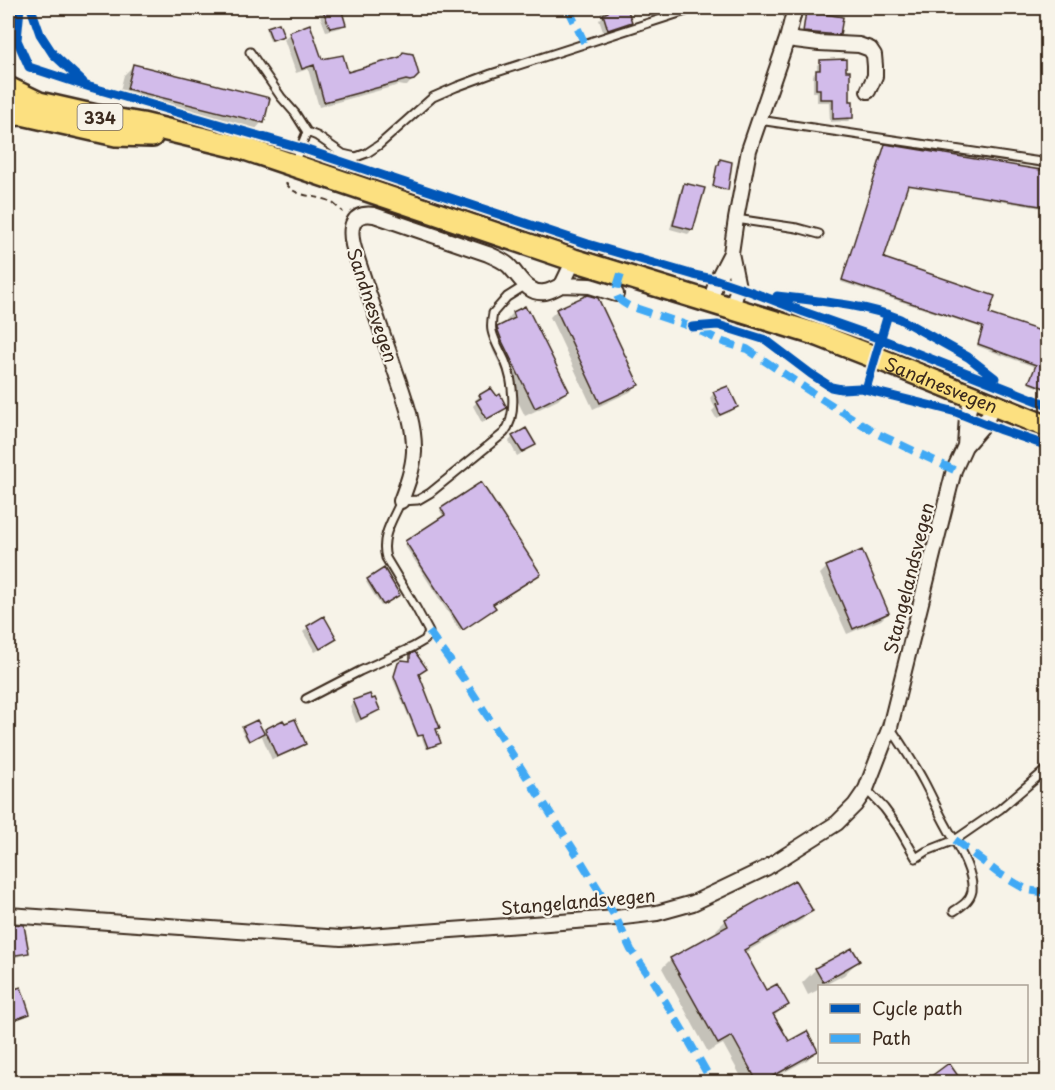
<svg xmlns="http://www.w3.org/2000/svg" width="1055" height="1090" font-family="'Playpen Sans',sans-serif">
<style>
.shadow{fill:#0003}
.building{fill:#d2bbea;stroke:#3b2a1e;stroke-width:1.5}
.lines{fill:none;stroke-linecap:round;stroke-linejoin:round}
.service-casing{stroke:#3b2a1e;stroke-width:11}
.minor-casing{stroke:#3b2a1e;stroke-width:18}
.primary-casing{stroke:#3b2a1e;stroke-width:26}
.path{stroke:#3b2a1e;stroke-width:2;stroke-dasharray:6 4.5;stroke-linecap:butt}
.service{stroke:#f7f3e8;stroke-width:7}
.minor{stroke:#f7f3e8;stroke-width:14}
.primary{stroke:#fce080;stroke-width:21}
.quiet{stroke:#3fa9f5;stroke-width:8;stroke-dasharray:15 8;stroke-linecap:butt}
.cycleway-casing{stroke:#f7f3e8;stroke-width:13}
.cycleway{stroke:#0057b8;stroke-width:9}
.labels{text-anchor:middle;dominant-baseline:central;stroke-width:4.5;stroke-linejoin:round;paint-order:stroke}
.shield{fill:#f7f3e8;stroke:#73665b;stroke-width:1.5}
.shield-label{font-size:16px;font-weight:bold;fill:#3b2a1e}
.street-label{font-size:18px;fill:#3b2a1e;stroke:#f7f3e8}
</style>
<rect width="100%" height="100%" fill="#f7f3e8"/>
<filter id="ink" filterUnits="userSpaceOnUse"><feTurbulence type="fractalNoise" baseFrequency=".0167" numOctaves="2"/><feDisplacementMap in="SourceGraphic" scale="12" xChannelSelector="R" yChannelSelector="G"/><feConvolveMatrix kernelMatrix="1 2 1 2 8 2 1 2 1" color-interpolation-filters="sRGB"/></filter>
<g filter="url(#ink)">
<path class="shadow" d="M317,8H339L345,24L340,28L326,31Z
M599,8H634L627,12L630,22L626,26L604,34L599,20L602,17Z
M807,8H843L838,34L836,36L802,33Z
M268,29L280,37L270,41L266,30Z
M290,33L321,61L347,74L397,60L403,54L413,79L407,86H404L399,85L319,107L308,69L296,73L284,39Z
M821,61L849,103L852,118L848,121L830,122L829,102H817V92H813V75L817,71V65Z
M133,66L262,122L253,132L118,98L124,75Z
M885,146L1048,173V209L906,186L882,259L987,315L1041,349L1048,352V391L1029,384L1035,367L977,346L982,328L841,282L884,148Z
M720,161L727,189L725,191L712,188L716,168Z
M685,185L692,230L688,234L670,229L681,189Z
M524,308L567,391L558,400L525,416L493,351L489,337L498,328L505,324L504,323L513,313Z
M557,310L637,385L630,392L593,409L550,317Z
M714,393L736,407L732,411L716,418L712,411L715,408L710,398Z
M480,396L505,408L501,412L482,423L473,406L477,402L475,400Z
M513,437L534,444L529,449L517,456L509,441Z
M481,484L492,610L460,631L404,544L444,517L440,511L441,509Z
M827,567L888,613L881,620L847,634L820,574Z
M384,571L397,596L381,606L366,582Z
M323,618L335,639L331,643L315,652L303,632L307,628Z
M411,656L439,727L434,730L437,744L426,749L421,735L417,737L393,679L397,666L409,662V658Z
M354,702L378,710L374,714L356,723L350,706Z
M243,728L262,733L265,730L304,743L300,748L272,760L261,734L247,741L241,730Z
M795,882L811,911L802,920L744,953L766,992L787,1005L773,1017L788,1043L816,1051L807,1060L766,1082H744L723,1044L708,1052L662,968L671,959L718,933L716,930L725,921Z
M13,926L28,952L24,955L8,959V927Z
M858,961L844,975L823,986H820V989L808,995L802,983L816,969Z
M8,979L12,991L29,1014L25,1017L8,1023Z"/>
<path class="building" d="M322,8H341L346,25L330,28Z
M607,8H627L632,22L608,30L603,14L608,12Z
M809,8H825L824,14L843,17L840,35L803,32L806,11L808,12Z
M279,23L284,36L272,40L267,27Z
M310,24L322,59L343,55L348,72L400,57L403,52L413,54L419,75L414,80L410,81L406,80L324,102L314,65L302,69L289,32Z
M846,59V71H850V101H853V118L833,119V99H820V89H816V70H820V60Z
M133,64L270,98L264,123L127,89Z
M885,144L1047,171V207L908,185L884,258L995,296L989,314L1047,333V389L1029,382L1036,365L978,344L983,327L842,280Z
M720,159L732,162L728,190L713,186L717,165H719Z
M684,183L705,188L693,230L673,225Z
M587,295L598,298L639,385L600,403L556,309Z
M525,306L528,312L529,311L569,391L535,408L502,341L497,328V327L515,318L513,312Z
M728,386L738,407L720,415L716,405L719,404L713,392Z
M491,388L497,396L500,394L507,408L487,419L476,401L481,398L479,395Z
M526,428L536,445L522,452L512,436Z
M481,482L541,574L493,604L496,608L463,630L405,541L445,515L441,508Z
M862,550L889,613L853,629L826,566Z
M384,568L400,595L383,605L367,579Z
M324,616L337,639L320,649L307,626Z
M415,652L427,669L419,674L440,728L436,729L441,743L428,748L423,735L418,736L394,676L398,663L402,660L410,661V654Z
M370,694L372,699L375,698L380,710L361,719L353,700Z
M295,719L306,744L277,757L265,729L283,720L285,723Z
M257,720L264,733L249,741L242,727Z
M795,880L813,911L744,950L766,990L777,984L789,1005L773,1014L789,1041L807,1031L818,1051L761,1083H758L732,1036L718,1044L670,958L728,926L725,919Z
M13,924L24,925L29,953L10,956L9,950L8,951V925Z
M852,948L860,961L823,982L815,968Z
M21,987L30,1014L8,1022V991Z
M949,1063L963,1083H922Z"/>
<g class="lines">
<defs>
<path id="service" d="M250,52L281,97L295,113L307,132L317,136L343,154L356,157L367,153L379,145L433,97L456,87L491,74L695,8
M759,120L1048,163
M294,163L307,132
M736,219L797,228L819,234
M306,699L360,671L413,647L425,640L429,632L416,608L386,558C380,537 393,519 401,501L418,500L430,493L504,433C518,416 513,380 505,361C501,352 494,341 492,331C491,326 492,318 493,313L507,297L526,285
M890,727C902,745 914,763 924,782C932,797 939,813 947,827C956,844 974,871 972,891C970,901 962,906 954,911
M866,789L884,808L898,827L916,858L927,851L955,840L1000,809L1048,768"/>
<path id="minor" d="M787,39L819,43L859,45L870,49L874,55L875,66V76L868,91
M562,285L590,286L616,294
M710,302L717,280L731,253
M732,309L738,287L731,253L736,219L749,150L787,39L795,8
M965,446L967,416L972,397
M401,501C407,485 413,469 414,452C415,423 403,394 394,367C380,326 365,286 353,245C349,227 352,212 374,215L488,254C495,257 502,260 508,265C519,275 527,295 545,292C551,291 557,287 562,285L574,260
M8,915L341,938L616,918L657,913L693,903L766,868L837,823L855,805L866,789L890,727L954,470L965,446L985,423L993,406"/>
<g id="primary">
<path id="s1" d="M8,88L39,103L96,116L142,124L242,148L574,260L818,335L897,366L1048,427"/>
<path d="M8,115L22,114L116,135L152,136"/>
</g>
</defs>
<use href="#service" class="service-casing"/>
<use href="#minor" class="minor-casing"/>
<use href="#primary" class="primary-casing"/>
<path class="path" d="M286,183C294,197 313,195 327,200C333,202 338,208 343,212"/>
<use href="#service" class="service"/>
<use href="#minor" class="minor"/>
<use href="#primary" class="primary"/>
<path class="quiet" d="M568,8L585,44
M621,274C616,291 611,297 629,306L692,327L723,342L747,349L814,394L876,433L954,470
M429,632L463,678L579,858L616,918L631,950L653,981L686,1036L712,1082
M955,840L998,873L1027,890L1048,893"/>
<defs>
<path id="cycleway" d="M20,8L17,40L29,67L90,87L301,148L588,244L694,275L717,280L752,292L804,312L878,338L1048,405
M31,8L40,34L53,54L83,82
M777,296C817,301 863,304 900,319L968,357L995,378
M692,327L718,325L766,340L811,374L831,387L841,389L860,388L937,407L956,412L1001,430L1048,446
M866,389L888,314"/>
</defs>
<use href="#cycleway" class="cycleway-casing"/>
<use href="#cycleway" class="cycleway"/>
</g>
</g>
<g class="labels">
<rect class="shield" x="77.5" y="104" width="45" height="26" rx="4.5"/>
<g class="shield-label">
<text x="100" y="117">334</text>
</g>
<g class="street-label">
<text transform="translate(373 305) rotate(71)">Sandnesvegen</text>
<text stroke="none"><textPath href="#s1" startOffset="981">Sandnesvegen</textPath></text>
<text transform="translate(908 578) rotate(-76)">Stangelandsvegen</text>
<text transform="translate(578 901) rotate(-5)">Stangelandsvegen</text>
</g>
</g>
<rect width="1055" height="1090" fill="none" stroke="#f7f3e8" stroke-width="30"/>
<rect x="15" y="15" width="1025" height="1060" fill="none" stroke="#3b2a1e" stroke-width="2" filter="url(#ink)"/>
<rect x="818" y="985" width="210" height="78" fill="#f7f3e8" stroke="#aca397" stroke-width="1.5"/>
<rect x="830" y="1004" width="30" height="9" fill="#0057b8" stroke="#aca397" stroke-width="1.5"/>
<text x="872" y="1015" font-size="18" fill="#3b2a1e">Cycle path</text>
<rect x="830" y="1034" width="30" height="9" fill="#3fa9f5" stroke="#aca397" stroke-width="1.5"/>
<text x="872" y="1045" font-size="18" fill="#3b2a1e">Path</text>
</svg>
